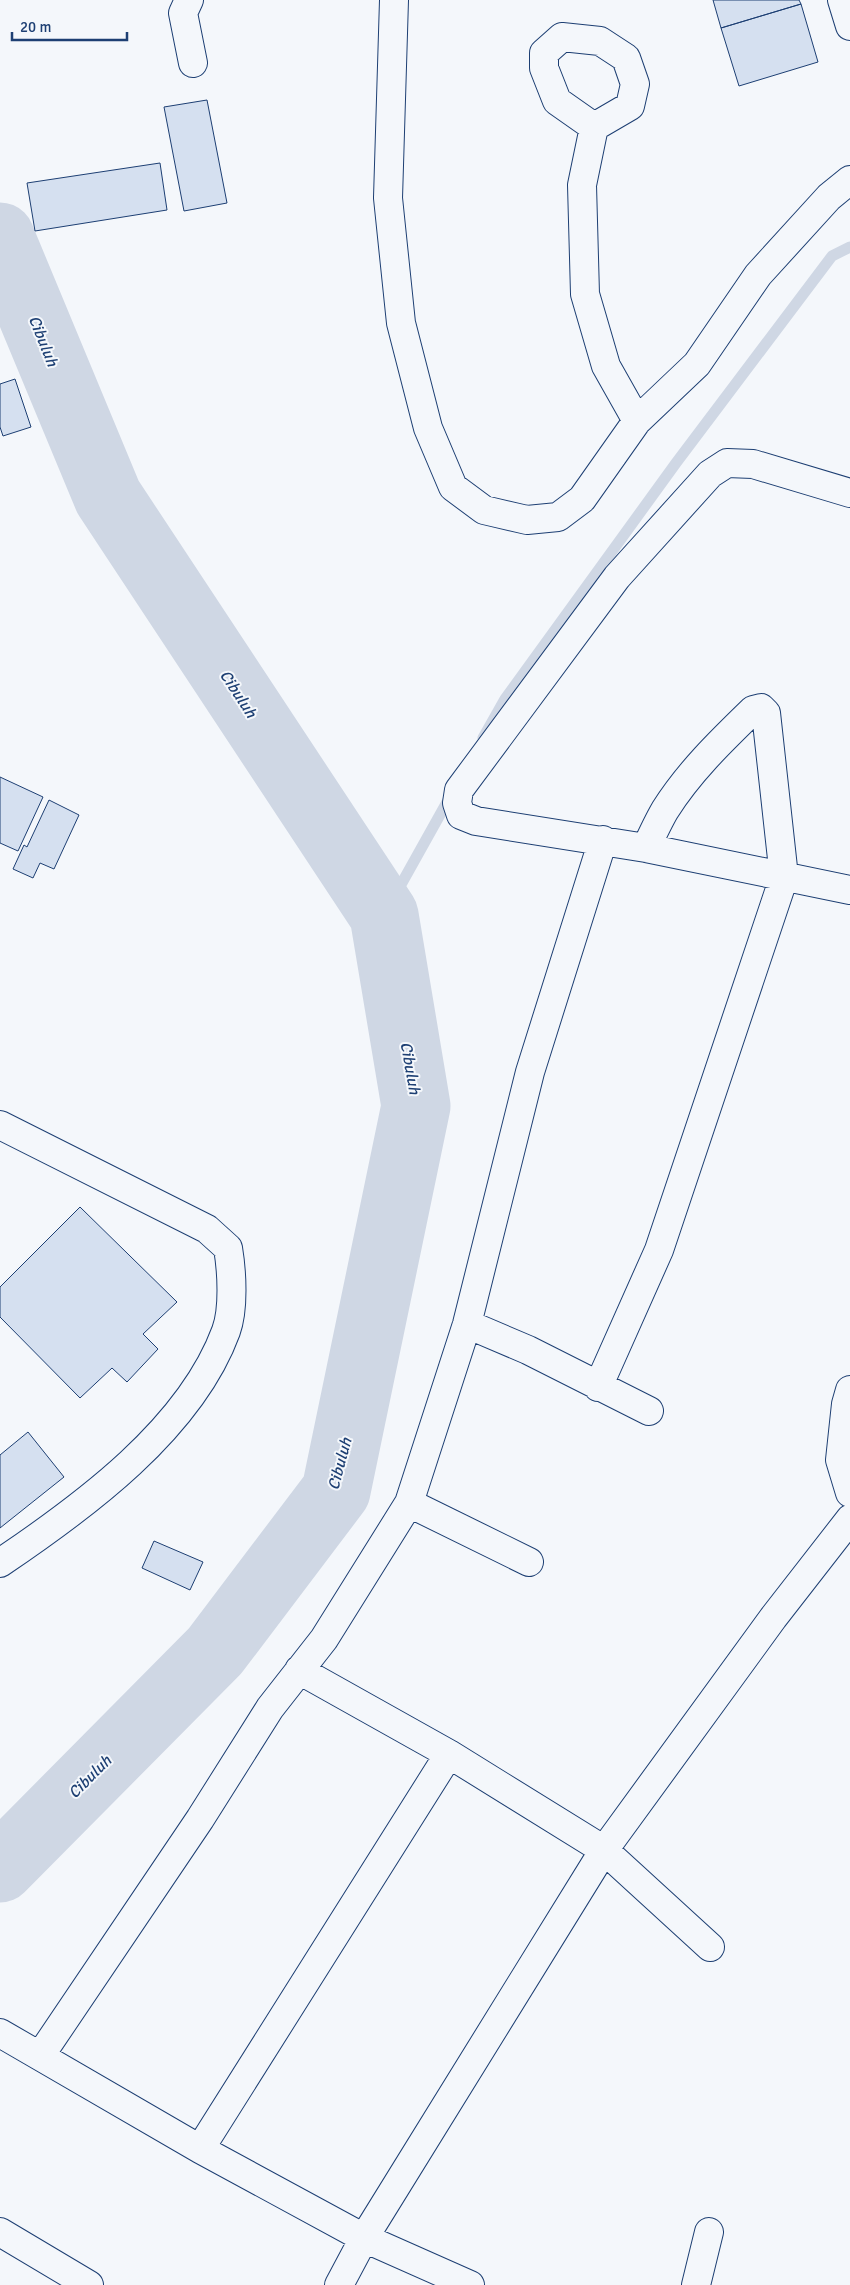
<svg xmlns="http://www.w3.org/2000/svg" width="850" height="2285" font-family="Signika,sans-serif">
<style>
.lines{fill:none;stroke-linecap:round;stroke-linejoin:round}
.stream{stroke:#cfd7e4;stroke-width:11}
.river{stroke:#cfd7e4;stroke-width:69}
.building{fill:#d5e0f0;stroke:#1d3f73}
.minor-casing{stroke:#1d3f73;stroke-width:30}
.minor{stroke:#f4f7fb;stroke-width:28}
.labels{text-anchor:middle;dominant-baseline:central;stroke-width:4;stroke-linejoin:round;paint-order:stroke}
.water-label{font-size:16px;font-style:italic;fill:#1d3f73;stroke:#f4f7fb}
</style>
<rect width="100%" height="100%" fill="#f4f7fb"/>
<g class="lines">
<path class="stream" d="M483,738L505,699L676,463L832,256L850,247
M384,915L451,795"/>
<path class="river" d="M0,237L108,497L384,915L416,1106L336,1491L215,1651L0,1868"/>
</g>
<path class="building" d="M713,0H799L801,4L721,28Z
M801,4L818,62L739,86L721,28Z
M207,100L227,203L184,211L164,107Z
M160,163L167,210L35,231L27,183Z
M15,379L31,427L3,436L0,427V384Z
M0,777L43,797L18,851L0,843Z
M49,800L79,815L54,869L40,863L33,878L13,869L24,845L27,847Z
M80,1207L177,1302L143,1334L158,1349L127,1382L112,1368L80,1398L0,1317V1287Z
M28,1432L64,1477L0,1528V1455Z
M154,1541L203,1562L190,1590L142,1568Z"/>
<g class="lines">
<defs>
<path id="minor" d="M189,0L183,13L193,63
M394,0L388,198L401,323L428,428L453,487L484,510L527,520L558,517L582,499L637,421L697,364L758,275L829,197L850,180
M842,0L850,26
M594,127L557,101L544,68V53L562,37L600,41L626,58L635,84L630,106L594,127L582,185L585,294L606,366L637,421
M850,493L753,464L727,463L710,474L617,577L459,790L457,803L461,815L476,821L646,848L850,890
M0,1125L207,1229L228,1248C232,1272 234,1309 226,1331C190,1429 83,1507 0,1563
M467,1324L528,1350L649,1411
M598,1387L659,1250L784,877L766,713L761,708L753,710C721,741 689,772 665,810C658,822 652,835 646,848
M850,1390L846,1404L840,1460L850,1493
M409,1503L529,1562
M299,1670L449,1754L604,1850L710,1947
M0,2033L200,2149L364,2238L470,2285
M40,2056L200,1819L270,1708L324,1639L409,1503L467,1324L530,1072L603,840
M200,2149L449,1754
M0,2232L89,2285
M339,2285L364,2238L604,1850L773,1618L850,1519
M696,2285L709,2232"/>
</defs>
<use href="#minor" class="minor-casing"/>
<use href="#minor" class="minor"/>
</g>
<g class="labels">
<g class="water-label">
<text transform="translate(43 341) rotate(68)">Cibuluh</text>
<text transform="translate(238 694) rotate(57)">Cibuluh</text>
<text transform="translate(410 1068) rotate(80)">Cibuluh</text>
<text transform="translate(340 1464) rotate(-75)">Cibuluh</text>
<text transform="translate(90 1777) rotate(-45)">Cibuluh</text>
</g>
</g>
<path d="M12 32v8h115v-8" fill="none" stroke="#1d3f73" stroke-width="2.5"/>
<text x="20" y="32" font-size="15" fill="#1d3f73" stroke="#f4f7fb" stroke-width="4" paint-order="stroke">20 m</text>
</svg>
